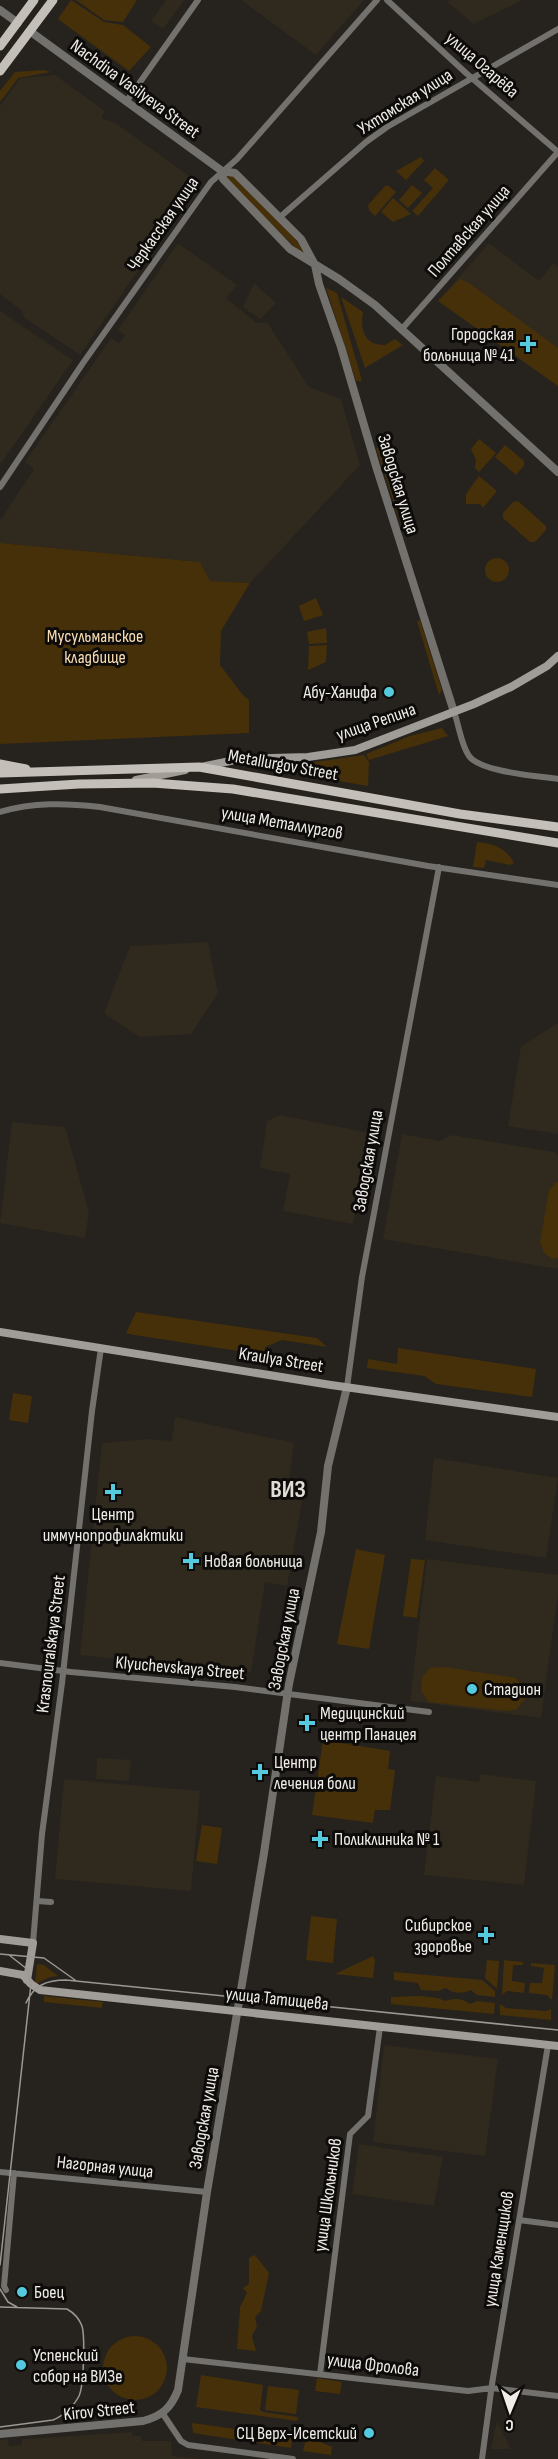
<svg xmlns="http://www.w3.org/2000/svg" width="558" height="2459" font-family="'Sofia Sans Condensed',sans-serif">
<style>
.built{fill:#30291e}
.green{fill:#463009}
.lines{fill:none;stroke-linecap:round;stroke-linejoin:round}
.minor{stroke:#73716e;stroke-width:6}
.tertiary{stroke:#73716e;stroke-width:8}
.secondary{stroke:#a09d98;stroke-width:8}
.primary{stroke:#c4c0b9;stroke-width:9}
.tram{stroke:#9b9893;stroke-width:1.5}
.poi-dot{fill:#55cadf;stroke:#0e0c0a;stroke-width:2}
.labels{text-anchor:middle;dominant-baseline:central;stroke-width:6;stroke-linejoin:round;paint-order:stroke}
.street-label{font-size:18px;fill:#f0ede9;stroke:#0e0c0a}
.poi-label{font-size:18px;fill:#f0ede9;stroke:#0e0c0a;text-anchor:start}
.park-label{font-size:18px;fill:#f9ddb2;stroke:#0e0c0a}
.district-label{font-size:24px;font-weight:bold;fill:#e1dcd5;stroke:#0e0c0a}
</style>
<rect width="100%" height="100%" fill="#26221d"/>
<path class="built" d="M166,0H184L163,29L151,21Z
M241,0H364L316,55Z
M450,0H521V1L473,24L448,2Z
M55,75L105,111L101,118L117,124L196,181L152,246L151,252L80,355L24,317L22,311L0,294V106L20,78Z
M178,243L237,285L226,298L257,323L267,322L309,387L341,399L360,465L250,583L210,581L200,562L0,543V521L34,469L25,462L111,338L119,343L125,335L118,330Z
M489,243L539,281L553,263L558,267V386L438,301Z
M254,283L276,303L260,319L243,307Z
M0,311L73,360L0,465Z
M208,942L218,993L191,1034L140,1037L104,1013L130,946Z
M558,1023V1134L508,1126L521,1046Z
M280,1115L370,1133L353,1224L283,1211L290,1174L260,1168L267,1121Z
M12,1122L65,1127L89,1212L85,1238L0,1223Z
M402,1134L440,1141L452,1135L554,1152L558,1156V1269L383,1239Z
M175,1417L294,1443L289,1480L305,1484L287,1586L265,1582L251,1673L80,1655L102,1443L147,1439L172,1441Z
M434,1458L558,1478L546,1558L425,1540Z
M427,1559L558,1575V1594L541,1718L410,1701Z
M97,1758L131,1760L129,1781L96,1779Z
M480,1774L536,1781L524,1885L424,1875L436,1776L479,1782Z
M64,1779L200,1791L191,1891L55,1879Z
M384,2045L498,2059L485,2156L373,2142Z
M359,2144L443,2157L434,2206L352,2194Z
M497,2421L511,2449H491Z
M132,2432L133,2436H141L142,2441H171L172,2456L202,2459H0V2440L8,2439L9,2446L22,2445V2439Z"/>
<path class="green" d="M71,0L104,22L123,25L151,47L129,71L58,19Z
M76,0H137L123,22L104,20Z
M44,70L51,72L18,78L0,102V91L15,72Z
M421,157L424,161L406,180L396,171Z
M435,168L449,180L418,216L412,211L433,188L424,180Z
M230,174C253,192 296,231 306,258L225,178L226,175Z
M412,185L422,193L408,208L399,200Z
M385,186H389L396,192L375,216L369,210L368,205Z
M393,198L411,214L393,222L381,212Z
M460,279L469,283L558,348V386L438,301Z
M326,288L337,293L362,381H356Z
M341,297L363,312C360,330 364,345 385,345L395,339L403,345L365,368Z
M479,439L496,453L479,472L475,468L476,460L471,449Z
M505,445L524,461V466L516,475L495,457Z
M380,446L404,523L401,524L376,448Z
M479,476L497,491L483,508L480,504H466V494Z
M518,501L546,526V530L535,542H530L503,518V513L513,502Z
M0,543L200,562L210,581L250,583L221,631L220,665L242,694L249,700V733L0,744Z
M485 570a12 12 0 1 1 24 0a12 12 0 1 1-24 0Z
M316,598L323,615L304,621L299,606Z
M420,620L442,690L439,695L417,621Z
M326,628L327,643L309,644L307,632Z
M327,645L326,662L308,670L309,646Z
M442,728L448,736L369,760L366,754L410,736Z
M364,755L369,762L368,786L297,774L286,766Z
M477,842C495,844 506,848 514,863L510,865L486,860L484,868L473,867Z
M556,1182H558V1258L553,1259L544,1253L540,1242L549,1190Z
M136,1312L317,1338L327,1347L282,1340L265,1347L264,1355L134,1335L126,1333Z
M398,1348L536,1369L532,1397L436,1384L424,1376L367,1368L368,1359L397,1364Z
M13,1393L32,1396L28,1423L9,1420Z
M356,1549L385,1555L369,1649L337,1644Z
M411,1559L425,1560L417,1618L403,1616Z
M445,1667L516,1678L524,1687L525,1699L517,1709L507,1711L429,1702L421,1691L422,1678L430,1668Z
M323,1740L390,1751L388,1769L395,1770L390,1810H375L373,1823L312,1815Z
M202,1825L222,1828L217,1864L196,1861Z
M311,1916L337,1919L333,1963L306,1960Z
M373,1956L375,1960L373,1978L335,1974Z
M487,1960L499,1961L497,1989L485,1978Z
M504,1960L523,1962V1965H513L512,1981L525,1983L524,1993L507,1991L502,1995Z
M531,1963L555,1965L552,2000L547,1995L529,1993L530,1983H542L544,1968L531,1966Z
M37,1964L44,1965L58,1976L50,1977L35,1984Z
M394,1972L482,1980L495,1991V1997L477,1995L471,1990C462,1994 454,1994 446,1988L438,1991L421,1990L418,1983L394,1980Z
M44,1996L103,2002L102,2008L44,2002Z
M420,1996L438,1998L445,2001C454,1998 462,1998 470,2004L477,2001L495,2003L494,2014L391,2004V1997Z
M500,2004L506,2008L546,2011L551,2009V2020L500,2015Z
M255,2255L269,2273L261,2311L255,2317L257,2326L252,2336L256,2351L237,2349L240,2307L247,2293L243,2288L249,2284V2258Z
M103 2368a32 32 0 1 1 64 0a32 32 0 1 1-64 0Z
M201,2375L263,2385L260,2410L263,2412L298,2417L297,2421L196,2407Z
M317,2378L342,2382L340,2394L315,2391Z
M268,2386L299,2390L296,2414L265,2410Z
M192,2423L293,2437L291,2448L193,2433Z
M306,2439L318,2441L332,2447L331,2455L303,2451Z"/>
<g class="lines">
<path class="minor" d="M387,0L466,73L558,152
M126,102L198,0
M280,217L366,142L387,127L558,29
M401,330L558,152
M0,487L83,363L211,182L237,159L377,0
M454,712C459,725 461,745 469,756C480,772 538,776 558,779
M0,812C33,802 66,803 100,807L428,866L558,885
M347,1387L362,1277L439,867
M0,1663L71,1672L235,1687L429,1712
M37,1901L51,1902
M33,1943L42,1834L62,1683L92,1411L101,1348
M0,2172L207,2192
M519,2220L558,2225
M6,2290L4,2286L14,2173
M183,2359L468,2391L492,2388L558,2396
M320,2374L350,2134L368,2116L380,2027
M163,2414L181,2441L188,2445L293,2459
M482,2459L492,2384L548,2045"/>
<path class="tertiary" d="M0,10L18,23
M31,32L222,171L235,173L301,239L315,265L319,284L341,347L376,466L454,712
M222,171L223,179L290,249L339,279L375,305L558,472
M0,2434L143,2421C162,2416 171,2408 178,2390L207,2192L264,1853L289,1684L321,1532L328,1466L347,1387"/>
<path class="secondary" d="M201,767L240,759L308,757L355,750L474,704L511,687L547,666L558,656
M136,780L185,770
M0,1332L331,1385L558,1417
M0,1939L33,1943L27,1980
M0,1971L23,1975L31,1984L40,1990L558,2046"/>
<path class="primary" d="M0,46L34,0
M0,71L53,0
M0,764L26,769
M0,773L199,767L460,814L558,827
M0,789L79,784L153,783L233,789L558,843"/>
<path class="tram" d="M0,1954L44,1958L75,1980
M26,2003C34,1985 47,1980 66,1980L558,2030
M0,2265L31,1984L27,1969L9,1955
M0,2289L8,2302L17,2307
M0,2307L67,2309C74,2313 79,2318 82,2326C85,2337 84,2385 79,2396C74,2406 63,2416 53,2420L0,2427"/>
</g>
<g class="poi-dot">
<path d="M525 335h6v6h6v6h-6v6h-6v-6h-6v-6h6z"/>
<circle cx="389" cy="692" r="6"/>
<path d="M110 1483h6v6h6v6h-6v6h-6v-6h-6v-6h6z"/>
<path d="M188 1552h6v6h6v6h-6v6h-6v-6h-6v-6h6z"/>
<circle cx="472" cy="1689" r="6"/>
<path d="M304 1714h6v6h6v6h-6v6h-6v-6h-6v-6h6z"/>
<path d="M257 1763h6v6h6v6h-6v6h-6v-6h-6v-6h6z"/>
<path d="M317 1830h6v6h6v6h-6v6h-6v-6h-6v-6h6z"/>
<path d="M483 1926h6v6h6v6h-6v6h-6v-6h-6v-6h6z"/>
<circle cx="22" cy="2292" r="6"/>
<circle cx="21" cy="2365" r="6"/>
<circle cx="369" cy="2433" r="6"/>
</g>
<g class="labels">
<g class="street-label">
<text transform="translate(482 65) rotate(41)">улица Огарёва</text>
<text transform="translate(135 89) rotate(36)">Nachdiva Vasilyeva Street</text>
<text transform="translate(405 102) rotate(-32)">Ухтомская улица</text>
<text transform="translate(163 224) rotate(-55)">Черкасская улица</text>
<text transform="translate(469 231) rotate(-49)">Полтавская улица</text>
<text transform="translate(398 484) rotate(73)">Заводская улица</text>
<text transform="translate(376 722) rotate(-19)">улица Репина</text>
<text transform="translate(283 765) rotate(10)">Metallurgov Street</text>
<text transform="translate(282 823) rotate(10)">улица Металлургов</text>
<text transform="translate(368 1161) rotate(-80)">Заводская улица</text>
<text transform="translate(281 1360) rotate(9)">Kraulya Street</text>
<text transform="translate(284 1639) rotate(-79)">Заводская улица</text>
<text transform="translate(51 1644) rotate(-83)">Krasnouralskaya Street</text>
<text transform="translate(180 1668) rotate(5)">Klyuchevskaya Street</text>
<text transform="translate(277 1999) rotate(6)">улица Татищева</text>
<text transform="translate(204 2118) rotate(-80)">Заводская улица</text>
<text transform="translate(105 2167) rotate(6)">Нагорная улица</text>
<text transform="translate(328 2195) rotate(-82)">улица Школьников</text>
<text transform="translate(499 2249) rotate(-81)">улица Каменщиков</text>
<text transform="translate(373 2365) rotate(7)">улица Фролова</text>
<text transform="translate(99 2411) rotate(-6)">Kirov Street</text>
</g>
<g class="poi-label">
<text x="514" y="334" text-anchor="end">Городская<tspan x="514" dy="21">больница № 41</tspan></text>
<text x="377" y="692" text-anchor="end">Абу-Ханифа</text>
<text x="113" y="1514" text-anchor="middle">Центр<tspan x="113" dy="21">иммунопрофилактики</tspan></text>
<text x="204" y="1561">Новая больница</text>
<text x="484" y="1689">Стадион</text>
<text x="320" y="1713">Медицинский<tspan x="320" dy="21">центр Панацея</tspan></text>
<text x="274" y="1762">Центр<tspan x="274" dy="21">лечения боли</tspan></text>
<text x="334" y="1839">Поликлиника № 1</text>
<text x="472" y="1925" text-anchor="end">Сибирское<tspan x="472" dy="21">здоровье</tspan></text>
<text x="34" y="2292">Боец</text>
<text x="33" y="2355">Успенский<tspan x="33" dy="21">собор на ВИЗе</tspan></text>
<text x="357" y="2433" text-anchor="end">СЦ Верх-Исетский</text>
</g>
<g class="park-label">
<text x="95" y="636">Мусульманское<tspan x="95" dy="21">кладбище</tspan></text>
</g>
<g class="district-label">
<text x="288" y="1489">ВИЗ</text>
</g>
</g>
<g transform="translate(510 2411) rotate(182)" stroke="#0e0c0a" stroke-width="4.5" paint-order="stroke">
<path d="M0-4.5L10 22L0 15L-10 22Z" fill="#f0ede9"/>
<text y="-9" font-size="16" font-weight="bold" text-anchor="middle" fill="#f0ede9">С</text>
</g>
</svg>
